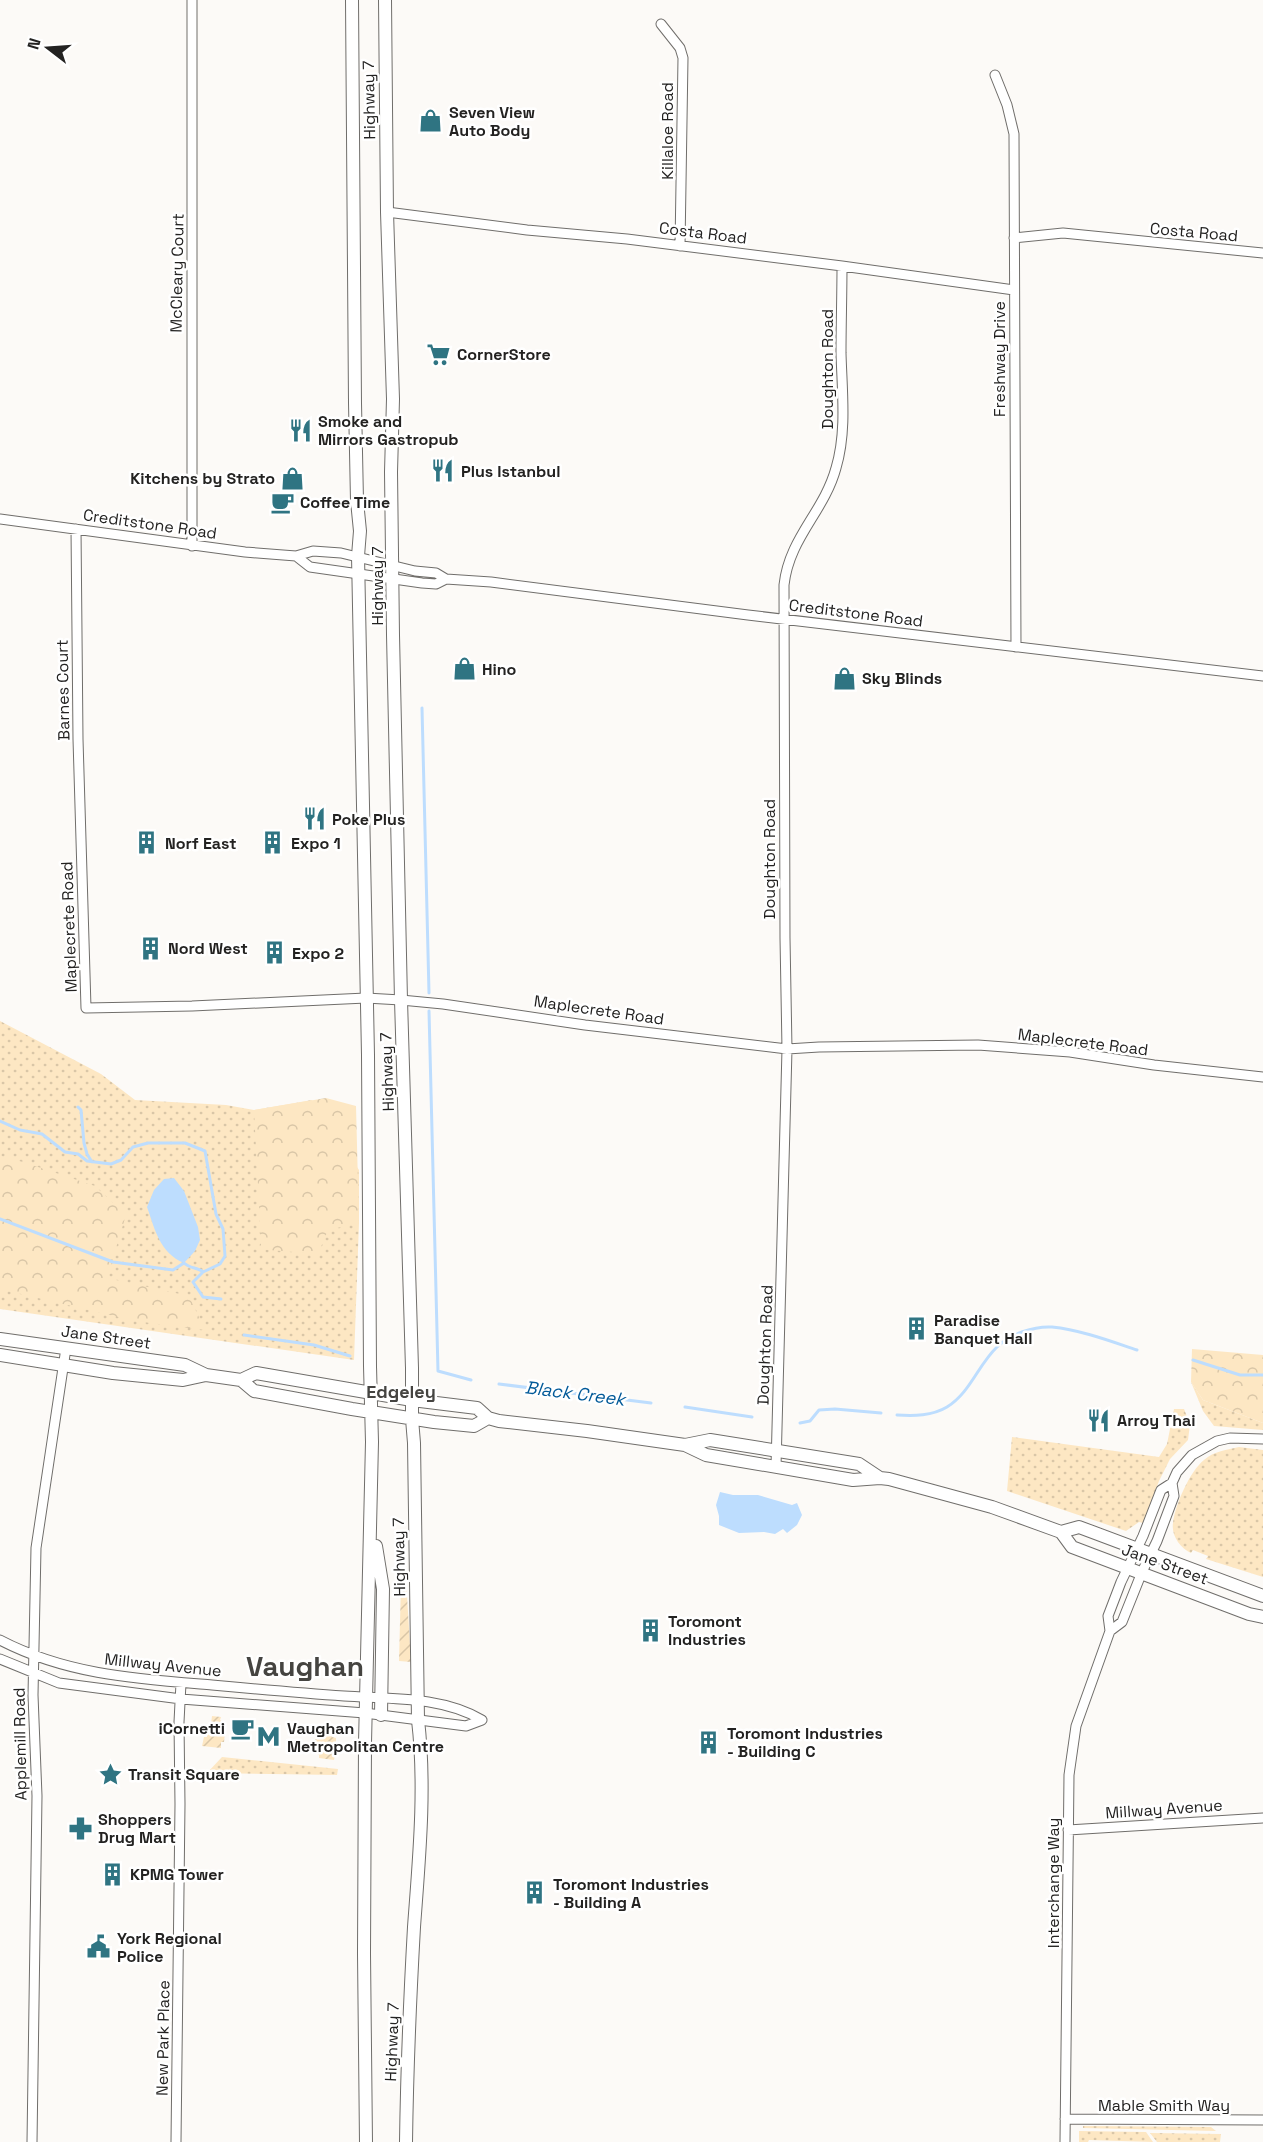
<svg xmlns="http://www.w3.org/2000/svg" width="1263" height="2142" font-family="'Space Grotesk',sans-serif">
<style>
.grass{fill:url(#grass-dots)}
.forest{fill:url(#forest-crowns)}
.garden{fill:url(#garden-furrows)}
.water{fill:#bdddfe}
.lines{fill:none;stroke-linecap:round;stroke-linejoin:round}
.stream{stroke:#bdddfe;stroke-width:3}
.minor-casing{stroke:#706e6b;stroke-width:11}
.major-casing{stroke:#706e6b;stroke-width:14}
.minor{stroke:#fff;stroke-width:9}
.major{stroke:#fff;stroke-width:12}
.labels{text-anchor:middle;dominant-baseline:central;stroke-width:5;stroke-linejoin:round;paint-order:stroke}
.street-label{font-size:16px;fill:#232221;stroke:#fff}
.poi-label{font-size:16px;font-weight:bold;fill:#232221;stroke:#fff;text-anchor:start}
.neighbourhood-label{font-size:18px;font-weight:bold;fill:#454441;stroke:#fff}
.water-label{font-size:18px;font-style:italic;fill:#015998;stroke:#fff}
.town-label{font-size:28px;font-weight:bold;fill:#454441;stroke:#fff}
</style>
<defs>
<pattern id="grass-dots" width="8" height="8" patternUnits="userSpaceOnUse" patternTransform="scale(1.5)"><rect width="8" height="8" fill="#fde7c3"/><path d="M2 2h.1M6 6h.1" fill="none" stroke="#d9c6a7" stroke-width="1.8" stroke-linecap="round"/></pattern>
<pattern id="forest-crowns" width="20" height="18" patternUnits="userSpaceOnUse" patternTransform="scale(1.5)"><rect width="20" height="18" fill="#fde7c3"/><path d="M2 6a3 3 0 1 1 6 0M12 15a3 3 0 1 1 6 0" fill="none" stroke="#d9c6a7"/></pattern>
<pattern id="garden-furrows" width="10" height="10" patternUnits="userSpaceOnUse" patternTransform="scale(1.5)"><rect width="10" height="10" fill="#fde7c3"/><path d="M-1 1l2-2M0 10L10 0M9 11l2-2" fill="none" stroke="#d9c6a7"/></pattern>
</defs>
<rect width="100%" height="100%" fill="#fcfaf7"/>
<path class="grass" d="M0,1021L101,1074L135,1100L226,1105L254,1110L312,1100L359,1170V1223L354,1360L0,1309Z
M1191,1382L1203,1400L1263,1423V1430L1214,1426L1203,1411Z
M1174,1409H1184L1190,1424L1188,1440L1170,1459L1159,1481L1143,1523L1139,1522L1126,1531L1007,1491L1012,1437L1159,1457L1167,1444Z
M1239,1447L1263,1450V1577L1206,1559L1208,1556L1193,1550L1191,1553C1180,1548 1171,1535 1173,1523C1175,1505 1190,1471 1204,1460C1214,1451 1227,1450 1239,1447Z
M222,1757L338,1769L337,1775L207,1773Z
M1083,2126L1211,2127L1216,2131L1083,2128Z
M1079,2131L1146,2132L1153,2142L1089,2140L1088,2142H1079Z
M1150,2133L1221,2134L1220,2142H1157Z"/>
<path class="forest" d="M326,1098L356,1106L359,1223L328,1230L318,1254L257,1249L261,1245L254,1110Z
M0,1156L23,1162L95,1186L126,1215L107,1278L189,1296L205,1330L135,1321L0,1289Z
M1192,1349L1263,1355V1423L1203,1400L1191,1382Z"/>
<path class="garden" d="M402,1544L404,1546L411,1662L399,1661Z
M212,1716L221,1717L220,1720L226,1724L224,1742H221V1748L202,1746L204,1737H207L208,1725L211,1724Z
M322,1728L333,1729L332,1737L336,1738V1751L334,1760L319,1758V1755L314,1752L316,1734L322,1731Z"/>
<path class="water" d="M174,1178L184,1191L198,1227L200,1240L195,1251L184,1263C160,1253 155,1230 147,1207L154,1190L164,1179Z
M720,1492L733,1495H758L792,1505L797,1503L802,1515L797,1525L787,1533L783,1529L775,1534L764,1532L739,1533L719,1525V1516L716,1505Z"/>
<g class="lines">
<path class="stream" d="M422,708L429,993
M429,1011L438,1371L471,1380
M78,1107L81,1110L84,1143L87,1154L92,1162
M0,1121L20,1130L42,1134L65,1152L78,1154L87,1161L111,1164L121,1160L133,1147L148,1143H185L205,1151L216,1214L223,1229L225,1256L220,1264L203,1272L193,1282L203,1297L221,1299
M0,1219L113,1262L173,1270L184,1263C190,1269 198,1267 203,1272
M244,1335L314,1345L350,1356
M1193,1360L1240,1375H1263
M499,1384L651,1403
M685,1407L752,1417
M897,1415C914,1416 932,1416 947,1407C970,1393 978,1365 997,1347C1010,1334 1034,1326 1052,1327C1081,1330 1110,1341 1137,1350
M800,1423L810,1421L819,1410L835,1409L881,1413"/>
<defs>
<path id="minor" d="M661,24L680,48L683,58L680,246
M995,75L1007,105L1014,134L1016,647
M387,212L527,230L627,239L842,266L1014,290
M1014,238L1063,233L1263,253
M0,519L245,552L296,556L313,551L341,553L415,571L436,573L446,579L491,582L748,615L1263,676
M76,529L78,739L86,1008L192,1006L366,998L401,1000L443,1004L585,1025L787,1049L819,1047L978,1045L1070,1052L1154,1065L1263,1077
M192,546V0
M296,556L310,567L422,583L436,584L446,579
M776,1466L787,1049L785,938L784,585C789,538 824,512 836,468C847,431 842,391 841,353C841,324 842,295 842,266
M1110,1631L1122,1622L1142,1572L1157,1541L1174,1496L1172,1483L1177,1472L1192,1455L1217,1441L1230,1438L1263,1439
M0,1640C67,1675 138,1679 212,1685C256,1689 300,1693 344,1696C389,1699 442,1696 482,1720
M0,1659L59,1683L181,1699L365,1713L466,1726L482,1720
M1068,1830L1263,1818
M1065,2119L1263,2120
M32,2142L37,1796L33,1695L36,1548L66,1348
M176,2142L180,1804L179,1722L181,1683
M1065,2142L1069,1775L1076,1726L1110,1631L1108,1616L1121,1582L1143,1536L1161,1490L1172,1483"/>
<path id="major" d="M352,0L355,403L357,501L360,531L358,556L368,1055L370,1366L372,1442L365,1743L364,1954L366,2142
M385,0L387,212L393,399L391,472L393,635L401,1000L412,1368V1419L414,1443L418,1720C426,1788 419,1859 414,1927C410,1998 407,2070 406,2142
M0,1339L185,1365L206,1375L241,1380L254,1391L352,1409L434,1422L474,1426L488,1418
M0,1355L113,1373L183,1380L206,1375
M241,1380L256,1373L412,1400L477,1408L488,1418L499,1421L587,1431L685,1445L706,1455L853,1480L880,1478L889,1479L992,1507L1061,1532L1072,1547L1249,1614L1263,1617
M685,1445L710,1440L859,1464L880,1478
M1061,1532L1079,1527L1263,1596
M376,1546L383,1589L381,1715"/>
</defs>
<use href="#minor" class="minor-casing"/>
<use href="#major" class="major-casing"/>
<use href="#minor" class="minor"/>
<use href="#major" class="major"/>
</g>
<defs>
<symbol id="shop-bare" viewBox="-9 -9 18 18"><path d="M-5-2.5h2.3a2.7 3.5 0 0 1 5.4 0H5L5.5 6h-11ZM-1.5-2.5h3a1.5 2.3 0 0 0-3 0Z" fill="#2f7482" stroke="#fff" stroke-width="2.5" paint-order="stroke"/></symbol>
<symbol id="supermarket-bare" viewBox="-9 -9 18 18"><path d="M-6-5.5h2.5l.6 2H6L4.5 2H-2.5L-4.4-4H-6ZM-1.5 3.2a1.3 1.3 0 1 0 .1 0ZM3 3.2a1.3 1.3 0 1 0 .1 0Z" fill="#2f7482" stroke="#fff" stroke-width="2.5" paint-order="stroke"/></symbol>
<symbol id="restaurant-bare" viewBox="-9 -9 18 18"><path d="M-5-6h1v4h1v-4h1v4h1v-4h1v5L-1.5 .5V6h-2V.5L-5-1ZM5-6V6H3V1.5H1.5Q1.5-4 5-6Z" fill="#2f7482" stroke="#fff" stroke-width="2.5" paint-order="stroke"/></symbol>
<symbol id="cafe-bare" viewBox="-9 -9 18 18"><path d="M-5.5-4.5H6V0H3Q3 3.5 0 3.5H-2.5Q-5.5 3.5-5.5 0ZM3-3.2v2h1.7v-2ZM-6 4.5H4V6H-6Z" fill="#2f7482" stroke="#fff" stroke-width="2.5" paint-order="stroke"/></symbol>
<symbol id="building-bare" viewBox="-9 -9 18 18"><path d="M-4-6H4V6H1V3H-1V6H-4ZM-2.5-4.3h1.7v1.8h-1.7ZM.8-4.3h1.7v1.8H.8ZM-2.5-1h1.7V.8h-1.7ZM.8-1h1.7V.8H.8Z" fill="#2f7482" stroke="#fff" stroke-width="2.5" paint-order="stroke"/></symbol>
<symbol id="metro-bare" viewBox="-9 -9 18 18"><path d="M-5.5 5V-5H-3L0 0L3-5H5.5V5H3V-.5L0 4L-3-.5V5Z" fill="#2f7482" stroke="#fff" stroke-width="2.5" paint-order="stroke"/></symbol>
<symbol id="sight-bare" viewBox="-9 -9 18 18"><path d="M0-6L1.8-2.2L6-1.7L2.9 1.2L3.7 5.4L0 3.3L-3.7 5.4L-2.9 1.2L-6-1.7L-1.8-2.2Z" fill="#2f7482" stroke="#fff" stroke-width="2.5" paint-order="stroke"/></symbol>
<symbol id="pharmacy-bare" viewBox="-9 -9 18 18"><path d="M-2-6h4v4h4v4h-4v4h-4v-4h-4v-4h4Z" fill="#2f7482" stroke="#fff" stroke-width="2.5" paint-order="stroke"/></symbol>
<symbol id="civic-bare" viewBox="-9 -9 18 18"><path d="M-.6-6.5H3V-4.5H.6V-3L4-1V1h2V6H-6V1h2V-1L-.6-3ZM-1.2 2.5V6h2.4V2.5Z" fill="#2f7482" stroke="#fff" stroke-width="2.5" paint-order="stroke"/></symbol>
</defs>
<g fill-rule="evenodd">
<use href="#shop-bare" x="414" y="104" width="33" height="33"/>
<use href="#supermarket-bare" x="422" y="338" width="33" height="33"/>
<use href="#restaurant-bare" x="284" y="414" width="33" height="33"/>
<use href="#restaurant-bare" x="426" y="454" width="33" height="33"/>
<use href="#shop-bare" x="276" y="462" width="33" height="33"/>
<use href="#cafe-bare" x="266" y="486" width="33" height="33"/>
<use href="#shop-bare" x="448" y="652" width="33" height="33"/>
<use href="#shop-bare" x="828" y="662" width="33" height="33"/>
<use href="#restaurant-bare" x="298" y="802" width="33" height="33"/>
<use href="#building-bare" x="130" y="826" width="33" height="33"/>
<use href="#building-bare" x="256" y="826" width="33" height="33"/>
<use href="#building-bare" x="134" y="932" width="33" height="33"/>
<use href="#building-bare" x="258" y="936" width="33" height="33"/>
<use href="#building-bare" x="900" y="1312" width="33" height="33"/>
<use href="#restaurant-bare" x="1082" y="1404" width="33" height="33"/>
<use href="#building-bare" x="634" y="1614" width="33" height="33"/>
<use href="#cafe-bare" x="226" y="1712" width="33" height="33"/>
<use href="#metro-bare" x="252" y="1720" width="33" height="33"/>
<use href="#building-bare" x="692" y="1726" width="33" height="33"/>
<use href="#sight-bare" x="94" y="1758" width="33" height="33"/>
<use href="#pharmacy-bare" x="64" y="1812" width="33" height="33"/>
<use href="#building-bare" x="96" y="1858" width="33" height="33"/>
<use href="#building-bare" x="518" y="1876" width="33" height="33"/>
<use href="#civic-bare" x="82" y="1930" width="33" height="33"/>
</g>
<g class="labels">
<g class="street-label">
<text transform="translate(369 100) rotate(-91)">Highway 7</text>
<text transform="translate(667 131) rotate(-90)">Killaloe Road</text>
<text transform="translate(1194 232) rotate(5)">Costa Road</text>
<text transform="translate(703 233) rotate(7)">Costa Road</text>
<text transform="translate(177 273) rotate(-89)">McCleary Court</text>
<text transform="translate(999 359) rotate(-90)">Freshway Drive</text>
<text transform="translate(827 369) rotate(-90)">Doughton Road</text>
<text transform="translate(150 524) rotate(8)">Creditstone Road</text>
<text transform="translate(377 586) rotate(-90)">Highway 7</text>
<text transform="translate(856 613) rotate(7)">Creditstone Road</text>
<text transform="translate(63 690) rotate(-91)">Barnes Court</text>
<text transform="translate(769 859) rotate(-90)">Doughton Road</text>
<text transform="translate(69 927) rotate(-92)">Maplecrete Road</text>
<text transform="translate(599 1010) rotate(8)">Maplecrete Road</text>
<text transform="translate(1083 1042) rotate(7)">Maplecrete Road</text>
<text transform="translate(387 1072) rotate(-92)">Highway 7</text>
<text transform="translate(106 1337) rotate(8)">Jane Street</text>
<text transform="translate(765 1345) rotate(-88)">Doughton Road</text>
<text transform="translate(399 1557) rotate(-91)">Highway 7</text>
<text transform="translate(1165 1564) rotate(20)">Jane Street</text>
<text transform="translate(163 1665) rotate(6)">Millway Avenue</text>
<text transform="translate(20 1744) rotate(-91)">Applemill Road</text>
<text transform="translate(1164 1809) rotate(-4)">Millway Avenue</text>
<text transform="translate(1053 1883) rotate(-90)">Interchange Way</text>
<text transform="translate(163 2038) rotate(-89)">New Park Place</text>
<text transform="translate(392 2042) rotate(-88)">Highway 7</text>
<text x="1164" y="2105">Mable Smith Way</text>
</g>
<g class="poi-label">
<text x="449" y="112">Seven View<tspan x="449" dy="18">Auto Body</tspan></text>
<text x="457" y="354">CornerStore</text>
<text x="318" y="421">Smoke and<tspan x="318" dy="18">Mirrors Gastropub</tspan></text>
<text x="461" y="471">Plus Istanbul</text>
<text x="275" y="478" text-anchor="end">Kitchens by Strato</text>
<text x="300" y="502">Coffee Time</text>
<text x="482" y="669">Hino</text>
<text x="862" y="678">Sky Blinds</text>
<text x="332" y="819">Poke Plus</text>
<text x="165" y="843">Norf East</text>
<text x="291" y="843">Expo 1</text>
<text x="168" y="948">Nord West</text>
<text x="292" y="953">Expo 2</text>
<text x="934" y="1320">Paradise<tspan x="934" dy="18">Banquet Hall</tspan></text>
<text x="1117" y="1420">Arroy Thai</text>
<text x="668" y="1621">Toromont<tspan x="668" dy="18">Industries</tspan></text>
<text x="225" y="1728" text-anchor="end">iCornetti</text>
<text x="287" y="1728">Vaughan<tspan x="287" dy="18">Metropolitan Centre</tspan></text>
<text x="727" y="1733">Toromont Industries<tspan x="727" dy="18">- Building C</tspan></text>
<text x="128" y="1774">Transit Square</text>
<text x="98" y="1819">Shoppers<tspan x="98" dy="18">Drug Mart</tspan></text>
<text x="130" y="1874">KPMG Tower</text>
<text x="553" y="1884">Toromont Industries<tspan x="553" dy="18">- Building A</tspan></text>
<text x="117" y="1938">York Regional<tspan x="117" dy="18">Police</tspan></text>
</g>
<g class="neighbourhood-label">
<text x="401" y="1391">Edgeley</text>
</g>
<g class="water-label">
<text transform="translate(575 1393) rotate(7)">Black Creek</text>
</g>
<g class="town-label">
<text x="305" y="1666">Vaughan</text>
</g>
</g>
<g transform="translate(48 48) rotate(287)" stroke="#ffffff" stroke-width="4.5" paint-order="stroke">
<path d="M0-4.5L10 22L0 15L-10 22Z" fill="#232221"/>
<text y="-9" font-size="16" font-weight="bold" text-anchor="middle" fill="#232221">N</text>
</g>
</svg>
